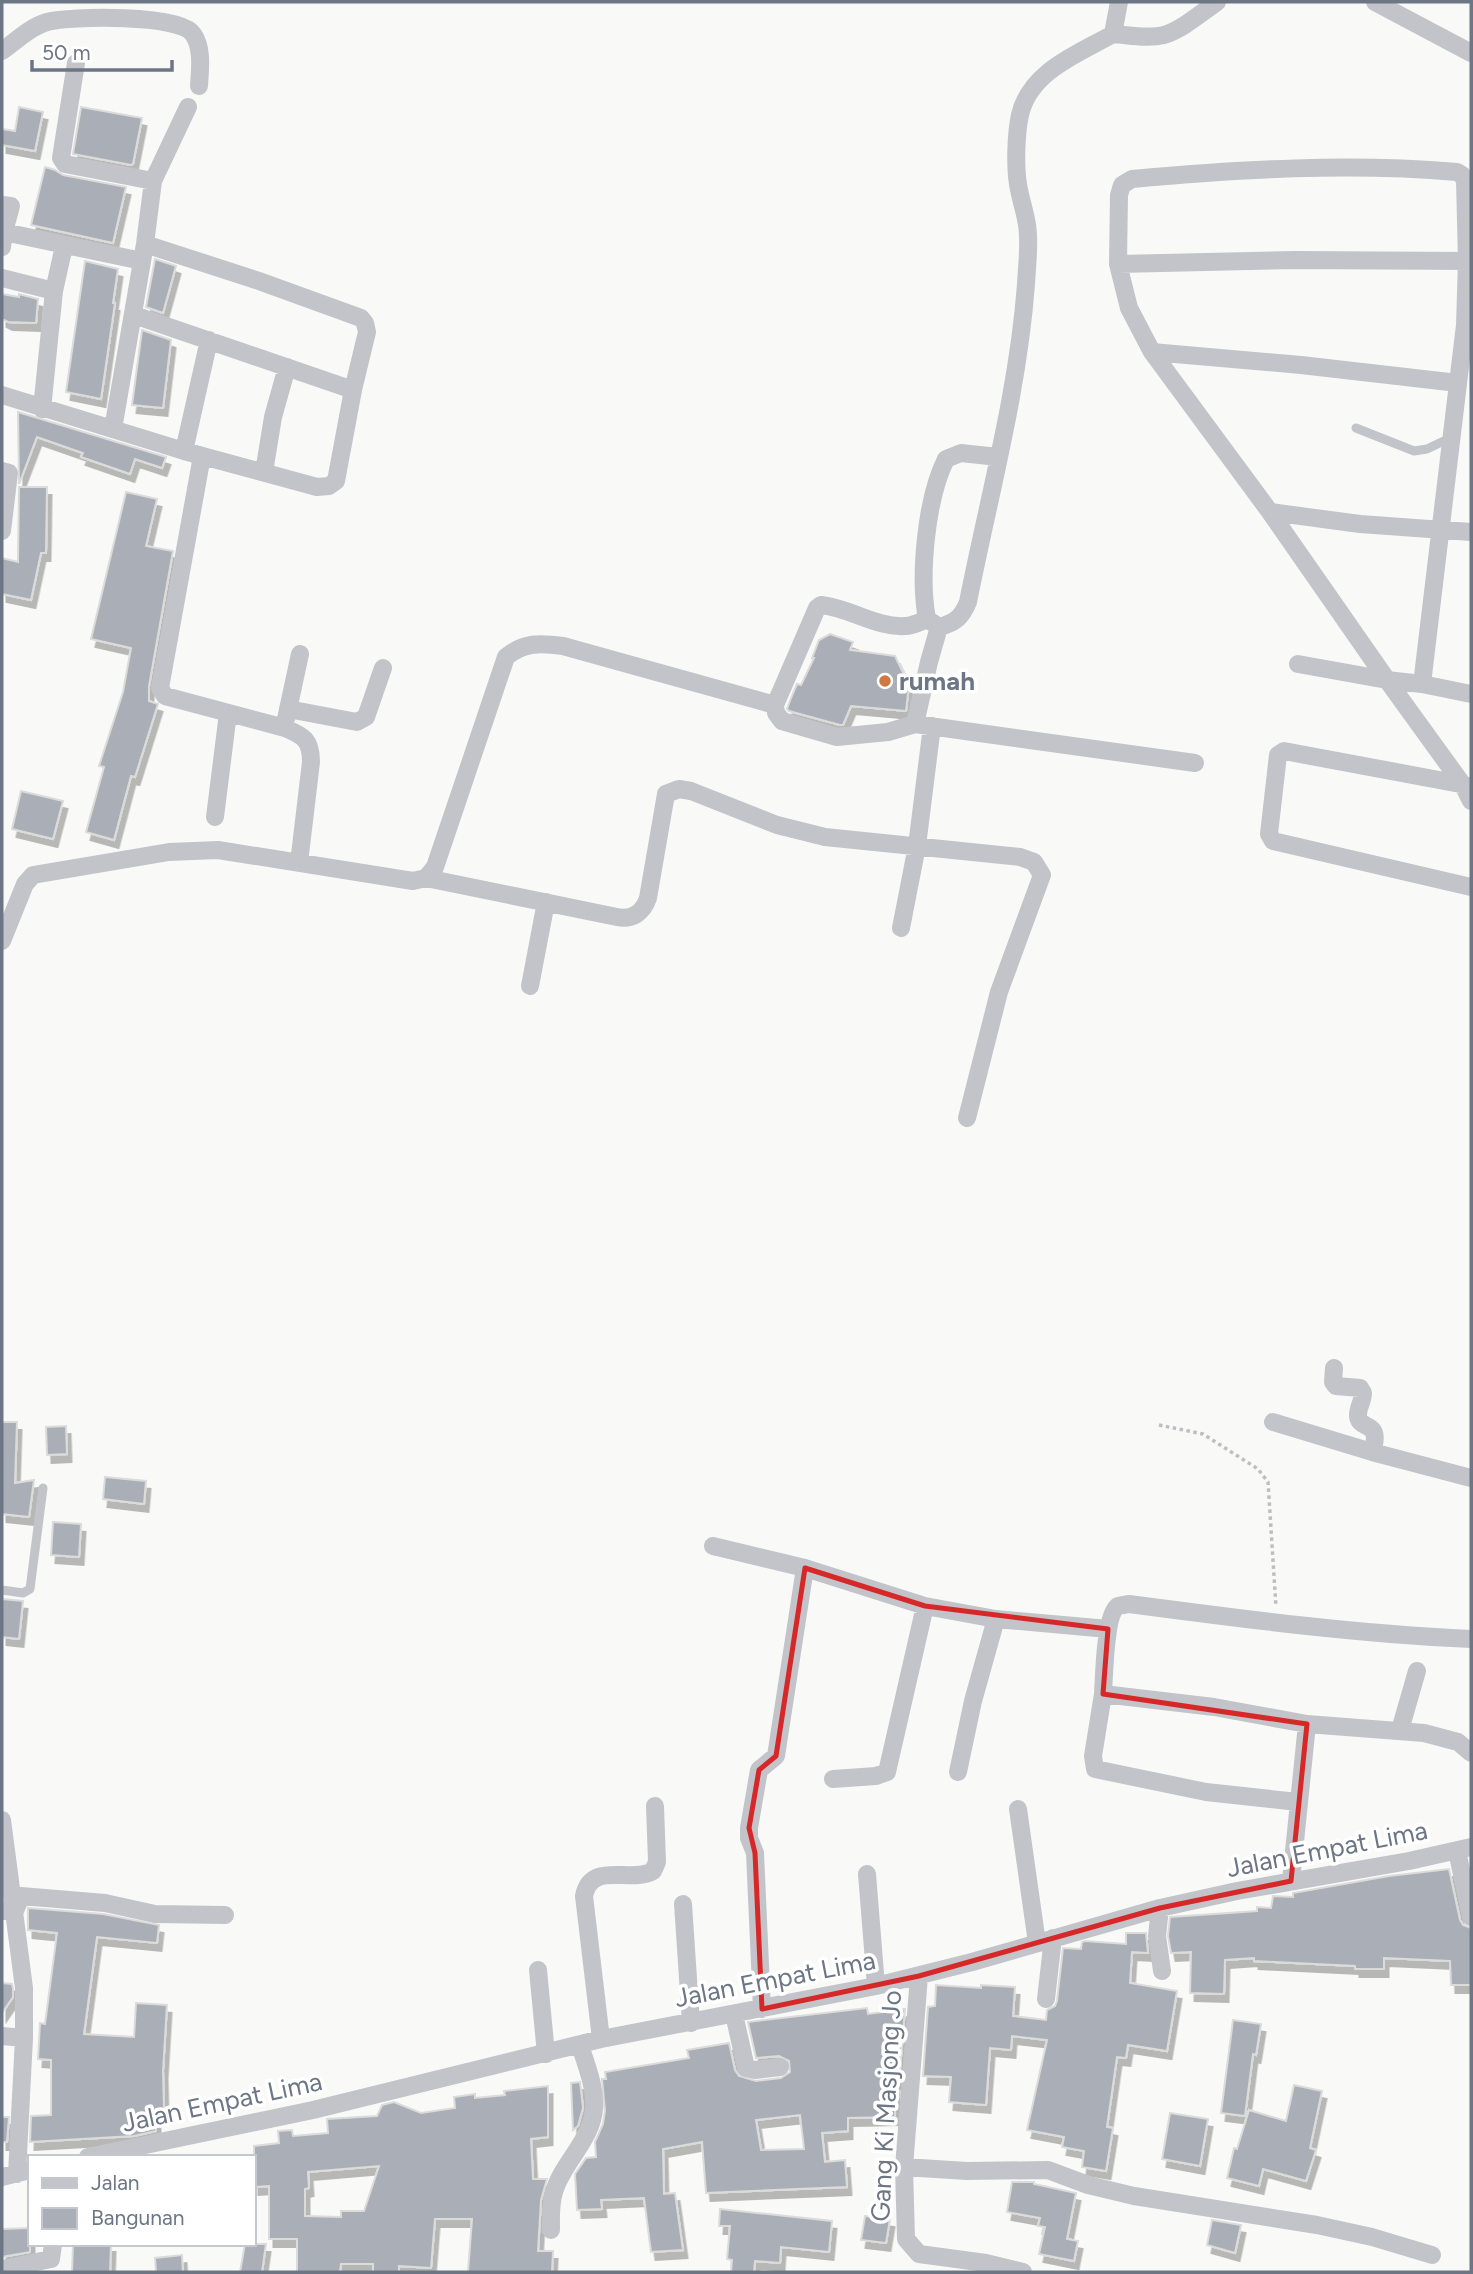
<svg xmlns="http://www.w3.org/2000/svg" width="1473" height="2274" font-family="Figtree,sans-serif">
<style>
.building{fill:#aaafb7;stroke:#dbdbda;stroke-width:2;fill-rule:evenodd;filter:url(#shadow)}
.lines{fill:none;stroke-linecap:round;stroke-linejoin:round}
.path{stroke:#bcbec1;stroke-width:3.5;stroke-dasharray:3.5 3.5;stroke-linecap:butt}
.service{stroke:#c2c4c9;stroke-width:9}
.minor{stroke:#c2c4c9;stroke-width:18}
.marked{fill:none;stroke:#d62828;stroke-width:5;stroke-linejoin:round}
.poi-dot{fill:#d07841;stroke:#fff;stroke-width:2.5}
.labels{text-anchor:middle;dominant-baseline:central;stroke-width:7;stroke-linejoin:round;paint-order:stroke}
.poi-label{font-size:26px;font-weight:bold;fill:#6c7685;stroke:#fff;text-anchor:start}
.street-label{font-size:26px;fill:#6c7685;stroke:#fff}
</style>
<defs>
<filter id="shadow"><feDropShadow dx="4.5" dy="8" stdDeviation="0" flood-color="#0004"/></filter>
</defs>
<rect width="100%" height="100%" fill="#f9faf8"/>
<path class="building" d="M19,107L43,112L35,151L2,145V129L15,131Z
M81,107L142,118L133,164L131,165L73,154Z
M45,167L55,170L63,175L126,187L113,243L31,225Z
M155,259L176,266L163,313L146,307Z
M85,261L118,269L113,303H115L101,399L66,392Z
M2,294L19,297V294L38,299L36,323L8,322L2,319Z
M142,330L171,340L163,408L132,405Z
M18,412L166,457L162,468L135,459L130,474L81,457L83,453L37,437L19,484Z
M19,487H47L46,553H41L31,600L2,594V558L18,562Z
M126,492L157,499L146,546L173,551L149,686V701L158,704L135,777L131,776L114,840L86,832L104,767L99,766L123,692L131,648L91,639Z
M830,634L853,642L850,650L895,656L909,685L906,711L851,706L843,725H840L789,711L787,709L791,698L797,684L801,685L814,658H812L819,640Z
M21,791L63,801L53,839L12,829Z
M2,1422H17L15,1483L34,1480L29,1517L2,1514Z
M66,1426L67,1454L47,1455L46,1427Z
M105,1477L146,1481L144,1504L103,1499Z
M53,1522L81,1524L79,1557L51,1555Z
M2,1599L23,1601L19,1639L2,1637Z
M1449,1869L1460,1920L1463,1925L1471,1928V1985H1451L1450,1961L1384,1958V1969H1355V1966L1254,1961V1958L1225,1960L1224,1994L1190,1993L1191,1952L1171,1953L1168,1936L1170,1917L1257,1911V1907L1271,1908L1273,1896L1293,1897V1893L1389,1876Z
M28,1908L103,1914L159,1925L157,1943L97,1937L84,2034L134,2037L136,2003L167,2005L163,2071L164,2109H156V2131L134,2136L30,2142L31,2116L51,2115V2060L38,2059L40,2023L45,2024L57,1933L28,1930Z
M1126,1933H1146L1148,1953L1132,1952L1130,1983L1177,1991L1167,2051L1128,2045L1126,2058L1117,2057L1107,2127L1113,2128L1106,2171L1082,2167L1084,2151L1062,2147L1064,2137L1027,2130L1047,2040L1012,2036L1011,2050L990,2048L986,2105L949,2102L951,2077L923,2076L928,2007L935,2006L936,1985L981,1988V1985L1015,1987L1013,2016L1046,2020L1047,2010L1055,2006L1057,2001L1063,1948L1081,1949L1082,1942L1085,1941L1126,1944Z
M2,1983L12,1984L13,1989V1997L2,2013Z
M867,2008L868,2014L905,2009L899,2081H895V2117L848,2118V2131L822,2133L825,2162L845,2160L847,2187L706,2193L702,2142L663,2149L664,2194L675,2193L683,2250L651,2252L644,2198L601,2200L602,2209L577,2210L575,2174L586,2158L596,2157L595,2142L603,2124L605,2111L602,2079H606L605,2072L689,2058L687,2050L729,2043L735,2070L739,2076L756,2081L781,2078L790,2072L789,2061L779,2056L756,2058L748,2022ZM800,2115L804,2149L761,2150L756,2120Z
M1233,2020L1261,2024L1256,2055L1253,2054L1245,2116L1221,2113Z
M580,2082L583,2108L578,2126L573,2130L571,2083Z
M1294,2085L1322,2091L1310,2148L1316,2150L1306,2181L1263,2169L1259,2186L1227,2178L1234,2148L1237,2149L1249,2110L1286,2121Z
M548,2086V2137L531,2139L533,2179H547L541,2200L538,2251H553L552,2272H468L472,2219H435L431,2268L399,2266V2272H373V2264H341L340,2272H297V2239H269V2186L254,2187V2146L279,2143L278,2131L292,2130L293,2136L328,2133L327,2119L377,2116L382,2105L394,2102L421,2113L455,2108L454,2097L475,2094V2098L505,2095L504,2091ZM379,2166L364,2211H341V2217L305,2216V2189L309,2188L308,2172Z
M1170,2113L1208,2119L1200,2166L1162,2159Z
M2,2117H9L7,2142H2Z
M1012,2182H1034V2184L1076,2193L1067,2239L1078,2241L1074,2261L1039,2254L1045,2227L1038,2226L1040,2218L1007,2212Z
M720,2209L832,2221L829,2252L781,2247L780,2263L755,2261L754,2272H731L732,2260L727,2259L730,2226H719Z
M865,2216L890,2219L886,2243L861,2240Z
M1212,2220L1241,2225L1235,2253L1207,2245Z
M30,2228V2252L2,2257V2229Z
M73,2244H111L110,2272H72Z
M245,2244H266L262,2272H240Z
M182,2255L183,2272H156L155,2258Z"/>
<g class="lines">
<path class="path" d="M1159,1425L1203,1434L1258,1469L1268,1482L1276,1607"/>
<path class="service" d="M1356,428L1414,451L1427,449L1450,438
M2,1590L23,1593L30,1589L43,1488"/>
<path class="minor" d="M1119,2L1113,34C1078,54 1030,71 1020,115C1016,133 1015,166 1018,184C1020,198 1025,211 1027,225C1030,244 1027,264 1026,284C1018,392 989,496 968,602C962,617 955,623 939,627L929,662L915,724L1195,763
M1375,2L1471,53
M1113,34C1129,35 1148,39 1164,35C1183,29 1201,13 1217,2
M2,51C16,41 30,27 47,22C70,16 181,14 193,34C203,48 200,70 199,86
M76,63L61,158L65,164L153,181L145,244L113,429
M153,181L188,107
M2,205L11,206L4,232
M2,247L4,232L142,261
M1471,261L1295,260L1118,264L1129,308L1152,352L1270,512L1387,680L1422,684L1471,694
M1118,264L1119,195L1122,185L1132,179C1241,169 1349,163 1457,172L1462,175L1465,181L1467,261L1465,325L1422,684
M2,278L54,291
M134,315L353,390
M1152,352L1301,365L1458,383
M2,395L184,451L317,487L329,486L336,481L353,390L367,332L365,323L361,318L259,281L145,244
M42,409L54,291L64,246
M184,451L209,340
M202,456L160,688L165,696L285,728C304,736 311,740 311,762L299,863
M2,471L9,473L2,531
M264,472L273,417L287,367
M1270,512L1360,524L1471,532
M936,625L927,619C919,576 926,499 946,459L961,453L998,457
M1298,664L1387,680L1463,785L1471,801
M775,705L776,713L782,721L837,737L888,732L915,724
M288,709L357,722L366,717L383,668
M286,719L300,654
M1471,786L1284,751L1278,755L1269,834L1273,841L1471,887
M215,817L228,713
M426,878L617,917C632,920 643,913 648,898L666,794L679,789L691,791L777,825L825,837L1020,857L1034,862L1042,875L999,992L967,1118
M901,928L917,846L932,726
M2,941L25,884L33,875L169,852L218,850L413,881L426,878L435,867L506,657C524,642 540,643 563,646L775,705L817,608L821,605C850,608 877,628 905,626C913,626 920,622 927,619
M530,986L546,902
M1334,1368L1333,1382L1336,1386L1360,1388L1363,1393C1363,1401 1358,1407 1358,1415C1358,1432 1383,1418 1372,1452L1471,1478
M1273,1422L1372,1452
M713,1546L805,1568
M1103,1694C1104,1678 1105,1614 1118,1606C1121,1605 1125,1605 1129,1604C1243,1619 1357,1634 1471,1639
M1307,1724L1424,1733L1458,1742L1471,1753
M1400,1730L1417,1671
M958,1772L973,1701L996,1619
M833,1779L876,1776L887,1772L925,1606L996,1619L1108,1629
M1018,1809L1037,1943
M2,1820L24,1988V2038L17,2174
M1457,1851L1471,1917
M867,1874L876,1986
M1291,1881L1307,1724L1214,1707L1103,1694L1093,1756L1095,1769L1206,1792L1298,1802
M683,1904L691,2023
M1160,1908L1157,1936L1162,1971
M2,1911H15L21,1896L105,1903L155,1914L225,1915
M538,1970L546,2054
M919,1976L904,2167L906,2239L919,2254L986,2263L1023,2272
M1046,1999L1053,1938
M762,2009L755,1853L749,1838V1828L759,1770L776,1756L805,1568L925,1606
M734,2014L746,2068L755,2070L780,2067
M2,2036L24,2038
M601,2039L584,1896C591,1860 631,1884 653,1871L657,1862L655,1806
M88,2157L313,2110L601,2039L876,1986L972,1962L1160,1908L1237,1891L1409,1861L1471,1847
M904,2167L967,2171L1048,2170L1088,2185L1134,2196L1317,2225L1372,2237L1432,2255
M2,2177L30,2170
M551,2230C551,2218 550,2205 554,2192C562,2163 592,2140 594,2109C596,2088 586,2065 580,2045
M2,2269L51,2259L53,2244"/>
</g>
<path class="marked" d="M805,1568L925,1606L1108,1629L1103,1694L1307,1724L1291,1881L1160,1908L919,1976L762,2009L755,1853L749,1828L759,1770L776,1756Z"/>
<circle class="poi-dot" cx="885" cy="681" r="7"/>
<g class="labels">
<g class="poi-label">
<text x="899" y="681">rumah</text>
</g>
<g class="street-label">
<text transform="translate(1327 1849) rotate(-11)">Jalan Empat Lima</text>
<text transform="translate(775 1979) rotate(-11)">Jalan Empat Lima</text>
<text transform="translate(222 2102) rotate(-12)">Jalan Empat Lima</text>
<text transform="translate(886 2106) rotate(-87)">Gang Ki Masjong Jo</text>
</g>
</g>
<rect width="1473" height="2274" fill="none" stroke="#6c7685" stroke-width="7"/>
<rect x="28" y="2155" width="228" height="91" fill="#ffffff" stroke="#c4c8ce" stroke-width="2"/>
<rect x="42" y="2178" width="35" height="10" fill="#c2c4c9" stroke="#c4c8ce" stroke-width="2"/>
<text x="91" y="2190" font-size="21" fill="#6c7685">Jalan</text>
<rect x="42" y="2208" width="35" height="21" fill="#aaafb7" stroke="#c4c8ce" stroke-width="2"/>
<text x="91" y="2225" font-size="21" fill="#6c7685">Bangunan</text>
<path d="M32 60v10h140v-10" fill="none" stroke="#6c7685" stroke-width="3.5"/>
<text x="42" y="60" font-size="21" fill="#6c7685" stroke="#ffffff" stroke-width="5" paint-order="stroke">50 m</text>
</svg>
